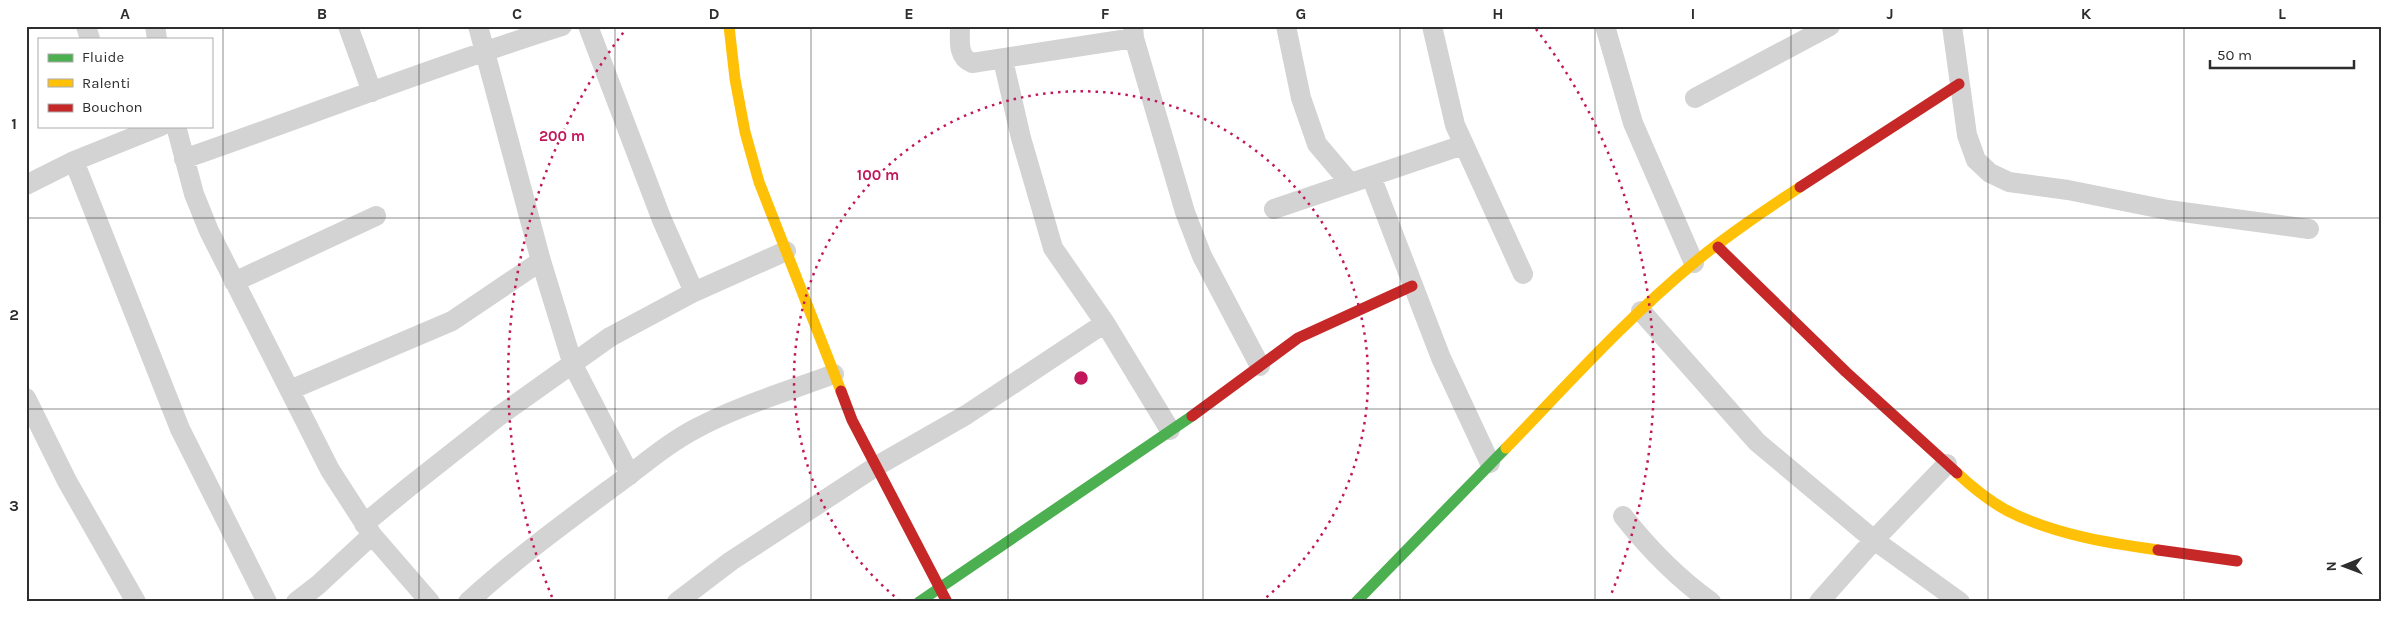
<svg xmlns="http://www.w3.org/2000/svg" width="2407" height="628" font-family="Karla,sans-serif">
<style>
.lines{fill:none;stroke-linecap:round;stroke-linejoin:round}
.street{stroke:#d3d3d3;stroke-width:20}
.fast{stroke:#4caf50;stroke-width:11}
.slow{stroke:#ffc107;stroke-width:11}
.jam{stroke:#c62828;stroke-width:11}
.grid{fill:none;stroke:#2e2e2e;stroke-width:1;stroke-opacity:0.55}
.ring{fill:none;stroke:#c2185b;stroke-width:2.5;stroke-dasharray:2.5 5}
.centre{fill:#c2185b;stroke:#fff;stroke-width:2.5}
.ring-label{font-size:15px;text-anchor:middle;font-weight:bold;fill:#c2185b;stroke:#fff;stroke-width:5;stroke-linejoin:round;paint-order:stroke}
.neatline{fill:none;stroke:#2e2e2e;stroke-width:2}
.grid-label{font-size:16px;text-anchor:middle;font-weight:bold;fill:#2e2e2e}
</style>
<rect width="100%" height="100%" fill="#fff"/>
<g class="lines">
<path class="street" d="M86,26L90,39
M155,26L157,39
M348,26L372,92
M478,26L541,261L573,365L630,475
M588,26L662,220L694,292
M960,26C960,40 957,57 972,63L1134,38
M1133,26L1134,38L1185,212L1202,256L1260,366
M1286,26L1301,98L1317,144L1350,183
M1432,26L1455,125L1523,274
M1605,26L1633,123L1694,263
M1952,26L1967,135L1976,160L1990,173L2009,182L2068,190L2168,210L2309,229
M1003,60L1021,138L1053,248L1105,323L1170,430
M1695,98L1830,26
M176,126L194,194L209,231L330,470L372,535L430,602
M184,159C311,115 435,66 562,26
M74,161L180,429L267,602
M1371,176L1441,358L1490,463
M26,185L74,161L161,126
M1274,209L1463,145
M234,282L376,216
M1641,311L1757,442L1874,540L1960,602
M290,390L452,321L541,261
M26,398L67,481L136,602
M1623,516C1649,549 1676,577 1711,602
M364,524L409,487L499,416L610,337L694,292L786,251
M296,602L318,585L372,535
M468,602C514,560 563,524 613,487C641,467 666,444 697,428C740,405 789,391 834,374
M677,602L731,561L875,467L966,415L1105,323
M1819,602L1874,540L1947,464"/>
<path class="fast" d="M919,602L1192,416
M1356,602L1506,448"/>
<path class="slow" d="M729,26L735,79L745,132L759,182L841,391
M1506,448C1567,385 1627,318 1695,262C1728,235 1764,211 1800,187
M1957,473C1972,487 1988,500 2006,510C2052,534 2108,543 2158,550"/>
<path class="jam" d="M1800,187L1959,84
M1718,247L1846,372L1957,473
M841,391L852,420L947,602
M1192,416L1298,338L1412,286
M2158,550L2237,561"/>
</g>
<path class="grid" d="M223,26V602M419,26V602M615,26V602M811,26V602M1008,26V602M1203,26V602M1400,26V602M1595,26V602M1791,26V602M1988,26V602M2184,26V602M26,218H2381M26,409H2381"/>
<g class="ring">
<path d="M900 601A287 287 0 1 1 1262 601"/>
<path d="M552 597A573 573 0 0 1 626 29M1536 29A573 573 0 0 1 1610 597"/>
</g>
<circle cx="1081" cy="378" r="8" class="centre"/>
<g class="ring-label">
<text x="562" y="141">200 m</text>
<text x="878" y="180">100 m</text>
</g>
<rect width="2407" height="628" fill="none" stroke="#ffffff" stroke-width="55"/>
<rect x="38" y="38" width="175" height="90" fill="#ffffff" stroke="#ababab"/>
<rect x="48" y="54" width="25" height="8" fill="#4caf50" stroke="#ababab"/>
<text x="82" y="62" font-size="15" fill="#2e2e2e">Fluide</text>
<rect x="48" y="79" width="25" height="8" fill="#ffc107" stroke="#ababab"/>
<text x="82" y="88" font-size="15" fill="#2e2e2e">Ralenti</text>
<rect x="48" y="104" width="25" height="8" fill="#c62828" stroke="#ababab"/>
<text x="82" y="112" font-size="15" fill="#2e2e2e">Bouchon</text>
<g transform="translate(2344 566) rotate(269)" stroke="#ffffff" stroke-width="4" paint-order="stroke">
<path d="M0-4L9 19L0 12L-9 19Z" fill="#2e2e2e"/>
<text y="-8" font-size="14" font-weight="bold" text-anchor="middle" fill="#2e2e2e">N</text>
</g>
<path d="M2210 60v8h144v-8" fill="none" stroke="#2e2e2e" stroke-width="2.5"/>
<text x="2217" y="60" font-size="15" fill="#2e2e2e" stroke="#ffffff" stroke-width="4" paint-order="stroke">50 m</text>
<rect x="28" y="28" width="2352" height="572" class="neatline"/>
<g class="grid-label">
<text x="125" y="19">A</text>
<text x="322" y="19">B</text>
<text x="517" y="19">C</text>
<text x="714" y="19">D</text>
<text x="909" y="19">E</text>
<text x="1105" y="19">F</text>
<text x="1301" y="19">G</text>
<text x="1498" y="19">H</text>
<text x="1693" y="19">I</text>
<text x="1890" y="19">J</text>
<text x="2086" y="19">K</text>
<text x="2282" y="19">L</text>
<text x="14" y="129">1</text>
<text x="14" y="320">2</text>
<text x="14" y="511">3</text>
</g>
</svg>
